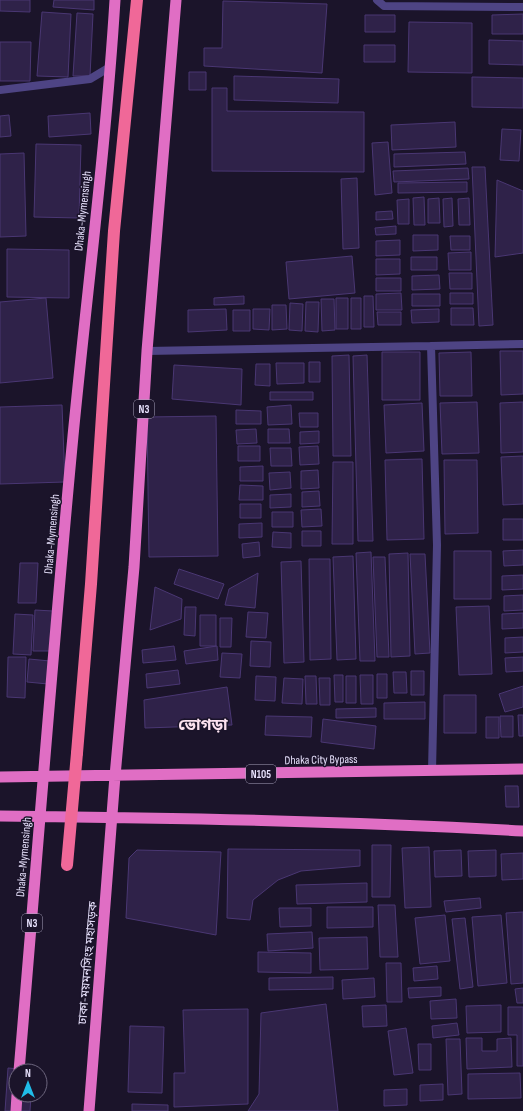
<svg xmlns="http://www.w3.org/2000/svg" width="523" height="1111" font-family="'Sofia Sans Condensed','Noto Sans Bengali',sans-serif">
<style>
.building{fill:#2f2249;stroke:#4a3773}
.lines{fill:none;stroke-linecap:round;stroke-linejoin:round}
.minor{stroke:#4e4484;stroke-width:8}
.trunk{stroke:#e06ec4;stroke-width:11}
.motorway{stroke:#f06898;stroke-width:12}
.motorway-bridge{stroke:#f06898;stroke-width:12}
.labels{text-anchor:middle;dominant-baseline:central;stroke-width:3;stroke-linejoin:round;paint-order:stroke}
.shield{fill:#1b142a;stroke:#aaa4bd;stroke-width:1}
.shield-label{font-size:11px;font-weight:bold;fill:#e7e1fc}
.street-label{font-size:12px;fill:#e7e1fc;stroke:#1b142a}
.district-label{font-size:16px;font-weight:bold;fill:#fce2f0;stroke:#1b142a}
</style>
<rect width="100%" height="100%" fill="#1b142a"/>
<path class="building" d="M0,0H30V12L0,11Z
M54,0H94V10L53,7Z
M223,1L327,4L322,73L204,66V48H222Z
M42,12L71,14L68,77L37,76Z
M77,13L93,14L90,76H73Z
M523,14V34H492V15Z
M365,15H395V32H365Z
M409,22L472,23V73L408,72Z
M489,40L523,41V65L489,64Z
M0,42H31L30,81H0Z
M364,45H395V62H364Z
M189,72H206V90H189Z
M234,76L339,79L338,103L234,100Z
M472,77L523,78V108L472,107Z
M212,88H227V111L364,112V172L212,171Z
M90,113L91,134L49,137L48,116Z
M9,115L11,136L0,137V116Z
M455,122L456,147L392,150L391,125Z
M502,129L521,130L519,161L500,160Z
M388,142L392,193L375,195L372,143Z
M36,144L81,145L79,218L34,217Z
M465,152L466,164L394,167V154Z
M24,153L26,236L0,237V154Z
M472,167H485L493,325L479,326Z
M468,168L469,179L394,182L393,171Z
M357,178L359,248L343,249L341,179Z
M497,180L523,191V253L495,257Z
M467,182V192L398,193V183Z
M424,197L425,225H414L413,198Z
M439,198L440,223H428V199Z
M452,198L453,226L444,227L443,199Z
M469,198L470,225H459L458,199Z
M409,199V224H398L397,200Z
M392,211L393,219L376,220V212Z
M396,226V234L376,235L375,228Z
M413,235H438V250L413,251Z
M450,236H470V250H451Z
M400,240V255L376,256V241Z
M7,249L69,250V298L7,297Z
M471,252V270H449L448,253Z
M352,256L355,293L289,299L286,262Z
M411,257H437V270H411Z
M376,259H400V274L376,275Z
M449,273H472V289H450Z
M439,275L440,289L412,290V276Z
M376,278H401V291H376Z
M401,293L402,310H376V294Z
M450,293H473V304H450Z
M412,294H440V306H412Z
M244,296V304L214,305V298Z
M364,296H373L374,327H364Z
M46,298L53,378L0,383V302Z
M336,298H348V329H336Z
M351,298H361V329H351Z
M321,299H334L335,330L322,331Z
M306,302H319L318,332L305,331Z
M290,303L303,304L302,331L289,330Z
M272,305H286L287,329L272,330Z
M451,308H473L474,325H451Z
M226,309L227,330L188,332V310Z
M253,309H270L269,330L253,329Z
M439,309V322L412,323L411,310Z
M233,310H250V331H233Z
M377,312H401V325H378Z
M500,351H523V394L501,395Z
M382,352H420V400H382Z
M471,352L472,396H440L439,353Z
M349,355L351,456H333L332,356Z
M367,355L373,541H358L353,356Z
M309,362H320V382H309Z
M276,363H304V383L277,384Z
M256,364H270V386L255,385Z
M174,365L242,369L241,405L172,399Z
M270,392H313V400H270Z
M477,402L479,453L442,454L440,403Z
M523,402V452L501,453L500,403Z
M422,403L424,451L386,453L384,405Z
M62,405L65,482L0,484V407Z
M291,405L292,424L268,425L267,407Z
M236,410L261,411V424H236Z
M299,413H318V427H300Z
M216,416L218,556L149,557L147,417Z
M256,429L257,443L237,444L236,430Z
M268,429H289L290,443H268Z
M319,431V443L300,444V432Z
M238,446H260V461H238Z
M318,446L319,464L300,465L299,447Z
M270,448H291L292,466H271Z
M523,456V504L503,505L501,457Z
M422,459L424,539L387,540L385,460Z
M444,460H477L478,533L445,534Z
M333,462H353V544H332Z
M263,466V481H240V467Z
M318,470L319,488L301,489V471Z
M290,472L291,488L270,490L269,473Z
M240,485L263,486V500H239Z
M319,491L320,506L302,507V492Z
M291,494V507L270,508V495Z
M240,504H261V518H240Z
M321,509L322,526L302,527L301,510Z
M272,512H293V527H272Z
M503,519H523V540H503Z
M262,523V537L239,538V524Z
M302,531H321V546H302Z
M273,532L291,533V548L272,547Z
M259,542L260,556L243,558L242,544Z
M523,550V565L504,566L503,551Z
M454,551H491V599H454Z
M371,552L375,661H360L356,553Z
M408,553L410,656L391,657L389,554Z
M410,554H425L430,653L415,654Z
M353,556L356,659L337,660L333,557Z
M373,557H385L389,657H377Z
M309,559H330L331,659L310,660Z
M301,561L304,662L284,663L281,562Z
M20,563H38L36,603H18Z
M179,569L224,584L218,599L174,584Z
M258,573L255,608L225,605L229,589Z
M523,575V589L502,590V576Z
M155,587L182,599L181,619L150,630Z
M523,595V610L504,611V596Z
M489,606L492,674L459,675L456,607Z
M185,607H196L195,636L184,635Z
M35,610L53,611L52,651H33Z
M248,612L268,613L266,638L246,637Z
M523,613V628L502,629V614Z
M15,614L33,615L31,655L13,654Z
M200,615H216V646H200Z
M220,618H232L231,647H220Z
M523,637V652L505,653V638Z
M251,641L271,642L270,667L250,666Z
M174,646L176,660L143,663L142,650Z
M217,646L218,660L186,664L184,651Z
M222,653L242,654L240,678L220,677Z
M8,657H26L25,698L7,697Z
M523,657V671L506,672L505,658Z
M29,659L50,661L48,684L27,682Z
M178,670L180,684L147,688L146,674Z
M411,671H424V695H411Z
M393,672H406L407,693H394Z
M377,674H387V698H377Z
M334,675H343V702H335Z
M360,675H373V704H361Z
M256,676L276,677L275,701L255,700Z
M305,676H316L317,704H306Z
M346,676H356V703H346Z
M284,678L303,679L302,704L282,703Z
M319,678H330V705H320Z
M523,686V707L505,712L499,694Z
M227,687L232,725L145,728L144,700Z
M444,695H476V733H444Z
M425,702V719H384V703Z
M376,708V717L336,718V709Z
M518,715H523V736H519Z
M266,716L312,717L311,737L265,735Z
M500,716H513V737H501Z
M486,717H499V738H486Z
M323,719L376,726L374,749L321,742Z
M505,786H518L519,807H506Z
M372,845H391L390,897H372Z
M429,847L431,907L405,908L402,848Z
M228,849L360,850V866L301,871L278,880L253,900L250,920L227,918Z
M137,850L221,852L216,935L126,918L129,858Z
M461,850L462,876L435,877L434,851Z
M496,850V876L469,877L468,851Z
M523,853V879L502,880L501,854Z
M367,883V902L297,904L296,885Z
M480,898L481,908L446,912L444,901Z
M378,905H395L398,957H380Z
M327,907H373V927L327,928Z
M279,908H311V926L280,927Z
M523,912V983L511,984L506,913Z
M445,915L450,961L420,964L415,918Z
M501,915L507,983L478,986L472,917Z
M465,918L473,987L460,989L452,919Z
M312,932L313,948L268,951L267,934Z
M367,937L368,969L320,970L319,938Z
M258,952L311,953V973L258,972Z
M386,963H401L402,1002H387Z
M437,966L438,979L414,981L413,968Z
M333,977V989L269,990V978Z
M374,978L375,997L343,999L342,980Z
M441,987V996L409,998L408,988Z
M523,988V1003H517L515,989Z
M456,999L457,1018L431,1019L430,1001Z
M326,1004L338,1111H248L259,1094L261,1013Z
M386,1005L387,1026L363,1027L362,1006Z
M501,1005V1032L467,1033L466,1006Z
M508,1007H523V1066H517V1035H508Z
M248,1009V1104L174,1107V1073H185L183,1010Z
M457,1023L459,1035L433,1038L432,1026Z
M130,1026L164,1027L162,1093L128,1092Z
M406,1028L413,1073L394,1075L388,1031Z
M466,1038H482V1051H497V1039L511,1038L512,1067L467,1069Z
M446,1039H460L462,1094L448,1095Z
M418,1044H431V1070H419Z
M8,1068L33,1070L16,1071V1095H31L30,1111H5Z
M520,1073L521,1098L468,1099V1074Z
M443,1084V1100L420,1101V1085Z
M407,1089V1105L384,1106V1090Z
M132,1104L168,1105V1111H132Z"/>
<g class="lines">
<path class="minor" d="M377,0L384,6L523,7
M0,90L90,79L110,67
M431,346L523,344
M147,351L431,346L437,545L432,771"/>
<path class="trunk" d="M0,777L523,769
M0,816C174,818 349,821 523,831
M19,1071C37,859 53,647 73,436C87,291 106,146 115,0
M16,1111L17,1095
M89,1111L115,776L134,567L147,351L176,0"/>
<path class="motorway" d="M77,753L91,584L114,231L137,0"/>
<path class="motorway-bridge" d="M67,865L77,753"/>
</g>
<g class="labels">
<g class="shield">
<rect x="134" y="400" width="20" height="18" rx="3"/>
<rect x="246" y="765" width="30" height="18" rx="3"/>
<rect x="22" y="914" width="20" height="18" rx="3"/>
</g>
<g class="shield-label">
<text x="144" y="409">N3</text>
<text x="261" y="774">N105</text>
<text x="32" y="923">N3</text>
</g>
<g class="street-label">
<text transform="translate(83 211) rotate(-84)">Dhaka-Mymensingh</text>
<text transform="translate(52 534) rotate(-85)">Dhaka-Mymensingh</text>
<text transform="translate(321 760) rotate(-1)">Dhaka City Bypass</text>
<text transform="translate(24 857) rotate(-85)">Dhaka-Mymensingh</text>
<text transform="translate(88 963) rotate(-85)">ঢাকা-ময়মনসিংহ মহাসড়ক</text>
</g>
<g class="district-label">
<text x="203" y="725">ভোগড়া</text>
</g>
</g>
<g transform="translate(28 1083)"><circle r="19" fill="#1b142a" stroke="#6d667e"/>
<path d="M0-3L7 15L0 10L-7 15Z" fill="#20bce8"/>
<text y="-6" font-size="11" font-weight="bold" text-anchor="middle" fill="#e7e1fc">N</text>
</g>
</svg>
